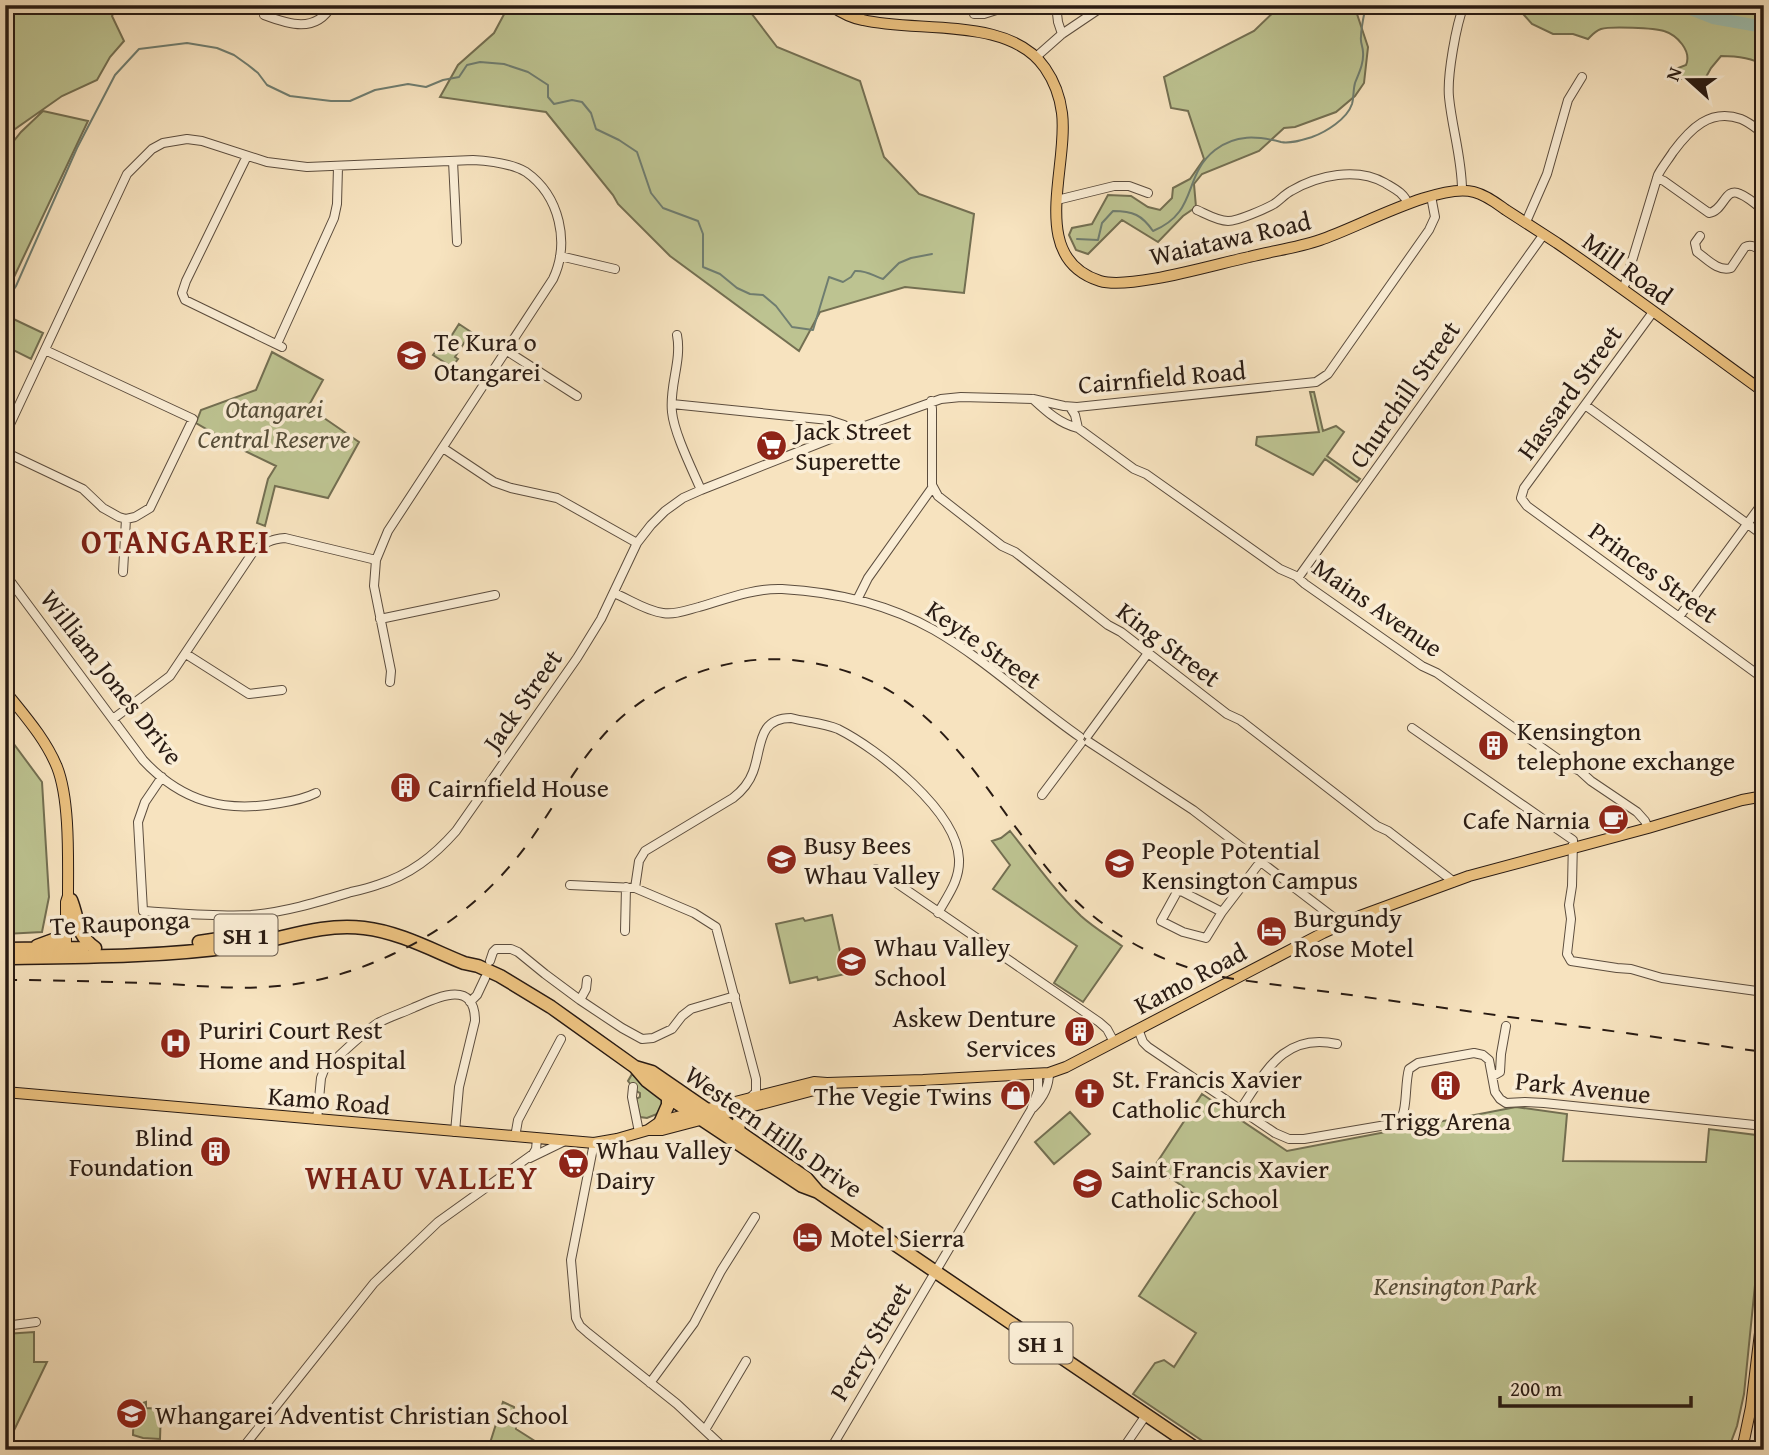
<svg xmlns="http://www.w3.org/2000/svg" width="1769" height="1455" font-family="'Gentium Book Plus',serif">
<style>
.green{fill:#bdc391;stroke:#736f52;stroke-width:2}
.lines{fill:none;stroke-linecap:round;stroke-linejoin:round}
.stream{stroke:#6f7d70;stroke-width:2}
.river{stroke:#9ebeae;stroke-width:12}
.minor-casing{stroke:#5c4d3e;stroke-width:10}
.major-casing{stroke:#291b13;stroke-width:12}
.highway-casing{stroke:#291b13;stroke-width:15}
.minor{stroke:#faedd5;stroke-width:8}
.major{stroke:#ecc280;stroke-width:10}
.highway{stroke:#ecc280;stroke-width:12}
.rail{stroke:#291b13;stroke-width:2;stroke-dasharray:12 12;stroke-linecap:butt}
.labels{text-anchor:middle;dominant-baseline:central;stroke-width:7;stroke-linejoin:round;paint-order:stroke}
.shield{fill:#faedd5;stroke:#685a4d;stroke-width:2}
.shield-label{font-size:24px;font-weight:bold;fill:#291b13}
.street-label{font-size:26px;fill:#291b13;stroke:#faedd5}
.poi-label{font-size:26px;fill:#291b13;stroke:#faedd5;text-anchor:start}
.park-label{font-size:26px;font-style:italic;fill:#554d39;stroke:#faedd5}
.district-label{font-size:33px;font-weight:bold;letter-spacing:2px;fill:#7a1f14;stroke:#faedd5}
</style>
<rect width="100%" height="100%" fill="#f7e3bf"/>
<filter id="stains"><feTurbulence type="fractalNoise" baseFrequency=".00286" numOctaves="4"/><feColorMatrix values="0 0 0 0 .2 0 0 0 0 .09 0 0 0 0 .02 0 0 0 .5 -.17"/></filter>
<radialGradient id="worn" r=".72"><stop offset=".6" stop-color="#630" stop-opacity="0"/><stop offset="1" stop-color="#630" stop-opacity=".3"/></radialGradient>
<path class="green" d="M5,5H118L112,16L124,41L110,57L97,80L62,96L5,136Z
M509,5H745L777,47L860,81L884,157L919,194L974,214L964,293L905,287L820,312L799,351L670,256L618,204L613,195L546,112L440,97L458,65L494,33Z
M1281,5H1354L1368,47L1364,83L1355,96L1336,112L1295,127L1284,128L1259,151L1202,174L1194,184L1196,207L1183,216L1158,242L1122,220L1088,254L1076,250L1069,235L1072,228L1092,224L1108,195L1131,196L1148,207L1160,210L1172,198L1173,188L1190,179L1204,159L1188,111L1171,108L1164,77L1254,31Z
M1515,5H1764V65C1752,58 1735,56 1721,56L1711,68L1706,77L1678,79L1673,70L1686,65C1692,51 1677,35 1664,31C1655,28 1610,26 1601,29C1595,31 1592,35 1588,39L1573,34H1553L1532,24Z
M43,111L88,121L5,296V152L21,132Z
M5,315L43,333L31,359L5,346Z
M459,324L471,332L455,357L458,359L452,367L433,355L439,347L443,349Z
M272,352L323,380L308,407L359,442L328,498L275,486L265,526L257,523L268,479L276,466L241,449L196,423L201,410L256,390Z
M1310,392H1314L1323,431L1336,426L1344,432L1327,456L1360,479L1357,482L1325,459L1313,475L1256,445L1257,437L1319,432Z
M5,732L42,782L49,897L42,932L5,934Z
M1010,831C1033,860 1054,890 1081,916C1093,927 1108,936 1122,946L1083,1002L1054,983L1077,946L993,889L1010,865L992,841L1001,838Z
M832,915L845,974L818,980L817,977L790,983L776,924L803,918L805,921Z
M632,1074L660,1096L664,1101L657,1114L647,1118L640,1117L636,1099L640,1097V1093L636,1091L628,1081Z
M1202,1094L1287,1151L1516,1107L1567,1114L1563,1161L1706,1162L1709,1129L1764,1136V1196L1744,1394L1737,1426L1728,1450H1216L1133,1394L1155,1363L1164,1360L1174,1367L1196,1333L1139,1296L1203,1200L1154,1167Z
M1070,1112L1090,1134L1054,1164L1035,1142Z
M34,1332V1362H47L5,1449V1334Z
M146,1402V1408L161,1409L160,1439L143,1438L133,1435L134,1406Z
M503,1402L514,1407L516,1429L549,1450H483L490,1443Z"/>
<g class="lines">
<path class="stream" d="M1077,239L1098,240L1102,223L1113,211C1133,211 1142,215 1153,231C1199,212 1182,176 1215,150C1236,134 1257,136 1281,142C1291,144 1302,140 1312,137C1326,132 1347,119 1352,104C1354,97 1353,90 1355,83C1359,73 1364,63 1363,52C1363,47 1360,42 1361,37C1361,27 1364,15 1366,5
M5,303L16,286L77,148L115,75L139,49L187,43L217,48L234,55L248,65L258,73L267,85L290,96L331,101H350L375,90L408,84L426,87L443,80L459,77L467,65L480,62L504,64L528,72L548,85V97L554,104L572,100L582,102L591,113L596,129L619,140L637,152L651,193L663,208L698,221L703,234V267L720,274L737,288L750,294L763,295L776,306L792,327L813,330L829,277L843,282L851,277L855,271C867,270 873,276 883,279L899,263L911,258L932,254
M376,1450C392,1439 410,1444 426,1450"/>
<path class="river" d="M1680,5L1713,18L1764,27"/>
<defs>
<path id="minor" d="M1056,5L1058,22L1062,34
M974,14H984L1012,5
M264,15C288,24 316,34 332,5
M1036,57L1062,34L1105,5
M247,156L186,281L182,293L185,300L282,347
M453,161L457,242
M1657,178L1664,181L1709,213C1724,211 1725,186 1740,194C1748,197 1757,205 1764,211
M1462,190C1462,159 1452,128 1449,97C1447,76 1456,25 1464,5
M1057,200L1114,186H1129L1148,193
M1197,210C1206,214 1218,221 1228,221C1238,221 1265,209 1274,204C1280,200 1285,194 1291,191C1318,175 1357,167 1385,183C1395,189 1404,193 1408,204
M1526,222L1547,174L1568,100L1582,77
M1763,226L1764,225
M1700,236L1695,243L1697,252C1707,259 1718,272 1731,268L1745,247C1752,243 1758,249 1764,253
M560,256L615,269
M1623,288L1625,284L1658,175C1662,167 1668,160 1673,152C1690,129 1710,108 1741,119C1749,122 1757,129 1764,134
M1653,312L1524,488L1521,498L1527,506L1764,679
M677,335C682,361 669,386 672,412C674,433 692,469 701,490
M277,344L334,218L337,204L338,167
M507,351L577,396
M1033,399C1046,411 1060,424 1078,428L1134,469L1146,474L1280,569L1296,576L1305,584L1422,666L1437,673L1565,764L1580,771L1591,781L1637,812L1645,821L1648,828
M931,401L932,409V485L938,496L1002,546L1015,552L1108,625L1121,632L1227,714L1240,720L1377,826L1388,831L1454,882
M672,404L829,420L844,425L848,432
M1585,405L1764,536
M1070,407L1075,415L1078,428
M5,435L127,174L152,149L163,143L187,139L202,141L267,162L307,167L473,160C490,161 511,163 526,172C560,196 570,243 553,279L388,531L376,560L374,586L391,671L390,682
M443,448L494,482L511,488L557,498L637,543
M5,452L83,489L103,508L119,517L126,519L135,517L150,508L193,419L45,350
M123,572L126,519
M5,574L143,760C182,802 225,813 280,803C293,801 304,799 316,793
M1298,578L1544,234
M614,593C629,599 646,611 663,613C675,615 687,610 699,607C726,599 754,588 782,589C835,592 888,604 934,630C986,660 1031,703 1080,737
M857,600L868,578L932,488
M1679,617L1764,501
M380,619L495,595
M186,654L249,694L282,690
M113,719L170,676L253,552C264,543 271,539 285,538L376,560
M1412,728L1573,840L1572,886L1569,905L1571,919L1567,954L1571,961L1617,968L1631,969L1662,978L1764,992
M1088,735L1148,653
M1089,742L1193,810L1342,924
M162,777L145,802L138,822L143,911C179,913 216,917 251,915C286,912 318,902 351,892C360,890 369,888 377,885C410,875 434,856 456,831L577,658L601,619L637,543L651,525L665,511L683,498L701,490L848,432L941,399L961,397L1033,399L1064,406L1077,407L1316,382L1328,374L1429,230L1435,217L1431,196
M1042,795L1081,743
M876,869L1099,1022L1107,1029L1114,1042
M570,885L635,888L694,913L716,927L756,1079V1092L750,1098
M635,888L639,861L645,851L733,798C742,791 749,783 753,772C762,748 757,718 791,718C806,722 824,723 838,729C878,749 957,811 959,859C960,880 948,895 938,913
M1222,912L1181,891L1177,892L1161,921L1183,932L1206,938L1222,912L1261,861
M625,931L626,887
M490,961L493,952L496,949H511L518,952L545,974L580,1000L622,1028L642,1039L653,1038L672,1029L682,1016L691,1009L735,996
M580,1000L586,989L587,980
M470,1002L477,995L485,978
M1138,1029L1143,1042L1148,1047L1275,1133L1289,1139H1304L1392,1124C1396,1121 1399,1120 1402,1116C1407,1108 1405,1082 1409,1069L1418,1063L1474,1053L1483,1055L1489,1060L1495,1092L1500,1099L1506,1103L1525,1102L1544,1103L1764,1126
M1493,1076L1500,1072L1501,1054L1506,1026
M633,1087L632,1097L639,1132
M1033,1108C1043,1098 1049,1087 1049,1073
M1240,1110C1265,1073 1283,1032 1337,1044
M317,1120L321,1078L324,1070C339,1056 362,1033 378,1023C389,1017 402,1013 413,1008C436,998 475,978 475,1021L459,1087L455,1132
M515,1137L518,1120L561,1039
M594,1143L571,1260L576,1318L580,1326L588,1333L677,1404L726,1450
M530,1158L565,1141
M5,1326L36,1322
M650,1383L694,1323L721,1271L755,1217
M705,1430L746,1361
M241,1450L374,1283L438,1222L533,1154L536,1149L537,1139
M830,1450L1031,1110L1038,1091V1075
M1122,1450L1146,1415"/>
<path id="major" d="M830,5C840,12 851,18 863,20C917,33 1010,16 1045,68C1054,81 1060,97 1062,113C1069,167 1027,258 1100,281C1130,290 1216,264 1249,257C1272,251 1297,248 1320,240C1357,228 1439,182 1474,192C1486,195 1496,203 1506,210C1523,221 1540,232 1557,243C1627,291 1695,342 1764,392
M5,691C24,715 45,738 57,767C70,800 68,859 68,896L66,902V952
M5,1092L594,1143L617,1139L648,1130H662L818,1089L827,1083
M648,1130L661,1121L814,1082L827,1083L923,1080L1049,1073L1066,1067L1323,933L1360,916L1469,876L1648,828L1742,800L1764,796
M1742,1450L1751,1407L1764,1300"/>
<path id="highway" d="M71,900C79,920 76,935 95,948
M199,942L271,931
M37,946L56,939L66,931
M5,949L83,948
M5,958C83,957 162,957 239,946C283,940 317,923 364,928C399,932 432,950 464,963L478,966L500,976L551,1007L635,1067L647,1081L668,1097L802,1186L818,1192
M635,1067L652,1072L806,1178L818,1192L1198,1450
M661,1121L668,1105V1097
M738,1132L739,1121L744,1109"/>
</defs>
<use href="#minor" class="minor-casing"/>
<use href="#major" class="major-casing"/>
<use href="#highway" class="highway-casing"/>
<use href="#minor" class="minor"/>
<use href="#major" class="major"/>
<use href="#highway" class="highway"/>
<path class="rail" d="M5,980C60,980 114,982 168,984C200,986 233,989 265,987C309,985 353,973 393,954C440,933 483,899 515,860C547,822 568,775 601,738C648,683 728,651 800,661C907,675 953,740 1011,821C1030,846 1049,873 1071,896C1116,941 1172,968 1234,979L1764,1052"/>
</g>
<defs>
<symbol id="school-disc" viewBox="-11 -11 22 22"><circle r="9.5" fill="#8f2418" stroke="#faedd5"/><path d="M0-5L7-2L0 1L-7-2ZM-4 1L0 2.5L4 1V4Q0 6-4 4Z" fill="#fff"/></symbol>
<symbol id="supermarket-disc" viewBox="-11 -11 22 22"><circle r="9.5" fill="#8f2418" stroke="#faedd5"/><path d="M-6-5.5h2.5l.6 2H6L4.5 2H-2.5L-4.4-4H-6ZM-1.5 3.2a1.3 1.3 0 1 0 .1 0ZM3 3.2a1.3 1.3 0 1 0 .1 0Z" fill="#fff"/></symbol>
<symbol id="building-disc" viewBox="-11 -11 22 22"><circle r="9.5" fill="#8f2418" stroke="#faedd5"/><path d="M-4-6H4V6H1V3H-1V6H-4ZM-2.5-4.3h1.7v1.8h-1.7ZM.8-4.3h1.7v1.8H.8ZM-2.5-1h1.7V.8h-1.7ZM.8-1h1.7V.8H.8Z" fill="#fff"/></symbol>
<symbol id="cafe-disc" viewBox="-11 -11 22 22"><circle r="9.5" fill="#8f2418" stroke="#faedd5"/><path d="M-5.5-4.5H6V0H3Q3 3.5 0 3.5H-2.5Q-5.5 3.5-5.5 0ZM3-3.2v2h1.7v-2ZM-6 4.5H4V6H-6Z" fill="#fff"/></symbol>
<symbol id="university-disc" viewBox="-11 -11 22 22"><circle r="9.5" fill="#8f2418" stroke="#faedd5"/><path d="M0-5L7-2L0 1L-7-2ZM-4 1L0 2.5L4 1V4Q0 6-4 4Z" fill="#fff"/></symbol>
<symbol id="hotel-disc" viewBox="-11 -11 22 22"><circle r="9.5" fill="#8f2418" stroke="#faedd5"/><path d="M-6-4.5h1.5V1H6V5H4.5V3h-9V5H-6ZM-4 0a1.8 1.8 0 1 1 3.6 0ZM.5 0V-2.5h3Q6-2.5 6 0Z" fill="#fff"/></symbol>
<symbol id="hospital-disc" viewBox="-11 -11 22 22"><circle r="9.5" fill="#8f2418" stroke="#faedd5"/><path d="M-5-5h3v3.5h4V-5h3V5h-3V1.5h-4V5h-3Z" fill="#fff"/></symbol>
<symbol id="church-disc" viewBox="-11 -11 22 22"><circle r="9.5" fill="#8f2418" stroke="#faedd5"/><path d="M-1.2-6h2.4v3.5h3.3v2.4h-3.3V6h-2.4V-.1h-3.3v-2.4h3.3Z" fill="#fff"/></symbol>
<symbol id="shop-disc" viewBox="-11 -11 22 22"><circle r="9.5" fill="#8f2418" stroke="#faedd5"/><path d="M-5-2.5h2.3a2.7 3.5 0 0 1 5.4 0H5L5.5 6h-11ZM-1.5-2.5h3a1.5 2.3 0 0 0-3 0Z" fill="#fff"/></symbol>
</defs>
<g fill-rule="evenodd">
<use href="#school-disc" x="394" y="338" width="35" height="35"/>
<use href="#supermarket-disc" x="754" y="428" width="35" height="35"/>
<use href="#building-disc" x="1476" y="728" width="35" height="35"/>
<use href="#building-disc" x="388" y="770" width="35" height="35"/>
<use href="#cafe-disc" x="1596" y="802" width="35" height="35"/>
<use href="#school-disc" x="764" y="842" width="35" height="35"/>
<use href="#university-disc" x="1102" y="846" width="35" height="35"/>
<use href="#hotel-disc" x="1254" y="914" width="35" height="35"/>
<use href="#school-disc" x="834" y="944" width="35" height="35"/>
<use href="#building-disc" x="1062" y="1014" width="35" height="35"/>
<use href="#hospital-disc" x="158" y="1026" width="35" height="35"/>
<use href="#building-disc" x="1428" y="1068" width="35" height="35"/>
<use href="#church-disc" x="1072" y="1076" width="35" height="35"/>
<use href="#shop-disc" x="998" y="1078" width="35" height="35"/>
<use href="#building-disc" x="198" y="1134" width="35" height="35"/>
<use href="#supermarket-disc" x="556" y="1146" width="35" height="35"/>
<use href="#school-disc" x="1070" y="1166" width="35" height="35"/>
<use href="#hotel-disc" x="790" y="1220" width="35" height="35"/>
<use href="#school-disc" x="114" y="1396" width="35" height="35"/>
</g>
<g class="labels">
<g class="shield">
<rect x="214.5" y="914.5" width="63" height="41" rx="5"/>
<rect x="1009.5" y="1322.5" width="63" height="41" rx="5"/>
</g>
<g class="shield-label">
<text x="246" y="935">SH 1</text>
<text x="1041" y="1343">SH 1</text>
</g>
<g class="street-label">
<text transform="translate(1230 238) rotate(-13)">Waiatawa Road</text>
<text transform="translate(1628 268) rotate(36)">Mill Road</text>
<text transform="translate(1162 377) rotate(-5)">Cairnfield Road</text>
<text transform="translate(1569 392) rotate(-54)">Hassard Street</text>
<text transform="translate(1404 394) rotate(-55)">Churchill Street</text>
<text transform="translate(1654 572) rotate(36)">Princes Street</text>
<text transform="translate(1378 607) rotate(35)">Mains Avenue</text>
<text transform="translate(984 644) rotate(35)">Keyte Street</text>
<text transform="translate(1169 644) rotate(37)">King Street</text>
<text transform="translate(112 677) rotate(52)">William Jones Drive</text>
<text transform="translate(522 700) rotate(-55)">Jack Street</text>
<text transform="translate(120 922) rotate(-3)">Te Rauponga</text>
<text transform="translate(1190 978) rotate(-28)">Kamo Road</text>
<text transform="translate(1583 1087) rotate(6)">Park Avenue</text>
<text transform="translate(329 1100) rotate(5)">Kamo Road</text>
<text transform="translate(774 1131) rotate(35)">Western Hills Drive</text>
<text transform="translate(870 1341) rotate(-59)">Percy Street</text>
</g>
<g class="poi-label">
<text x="434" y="341">Te Kura o<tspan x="434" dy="30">Otangarei</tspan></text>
<text x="795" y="430">Jack Street<tspan x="795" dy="30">Superette</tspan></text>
<text x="1517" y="730">Kensington<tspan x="1517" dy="30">telephone exchange</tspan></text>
<text x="428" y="787">Cairnfield House</text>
<text x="1590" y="819" text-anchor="end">Cafe Narnia</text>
<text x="804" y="844">Busy Bees<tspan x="804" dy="30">Whau Valley</tspan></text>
<text x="1142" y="849">People Potential<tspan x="1142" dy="30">Kensington Campus</tspan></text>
<text x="1294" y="917">Burgundy<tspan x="1294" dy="30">Rose Motel</tspan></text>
<text x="874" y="946">Whau Valley<tspan x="874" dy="30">School</tspan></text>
<text x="1056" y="1017" text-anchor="end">Askew Denture<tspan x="1056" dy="30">Services</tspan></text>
<text x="199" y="1029">Puriri Court Rest<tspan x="199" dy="30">Home and Hospital</tspan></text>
<text x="1112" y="1078">St. Francis Xavier<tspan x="1112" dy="30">Catholic Church</tspan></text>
<text x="992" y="1095" text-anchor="end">The Vegie Twins</text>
<text x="1446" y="1120" text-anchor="middle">Trigg Arena</text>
<text x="193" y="1136" text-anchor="end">Blind<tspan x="193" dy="30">Foundation</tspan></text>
<text x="596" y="1149">Whau Valley<tspan x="596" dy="30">Dairy</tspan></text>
<text x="1111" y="1168">Saint Francis Xavier<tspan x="1111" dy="30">Catholic School</tspan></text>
<text x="830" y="1237">Motel Sierra</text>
<text x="155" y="1414">Whangarei Adventist Christian School</text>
</g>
<g class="park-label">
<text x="274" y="408">Otangarei<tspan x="274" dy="30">Central Reserve</tspan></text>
<text x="1455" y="1285">Kensington Park</text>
</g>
<g class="district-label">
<text x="176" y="541">OTANGAREI</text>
<text x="422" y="1177">WHAU VALLEY</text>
</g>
</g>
<rect width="1769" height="1455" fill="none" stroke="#f7e3bf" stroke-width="28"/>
<rect x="7" y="7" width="1755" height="1441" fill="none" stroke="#291b13" stroke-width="3.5"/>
<rect x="14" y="14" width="1741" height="1427" fill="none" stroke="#291b13" stroke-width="2"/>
<g transform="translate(1689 80) rotate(291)" stroke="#faedd5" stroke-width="5" paint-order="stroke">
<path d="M0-5L12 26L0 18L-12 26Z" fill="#291b13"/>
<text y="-10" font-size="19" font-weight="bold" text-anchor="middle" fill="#291b13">N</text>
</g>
<path d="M1500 1396v10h191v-10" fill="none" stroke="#291b13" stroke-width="3.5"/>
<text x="1510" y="1396" font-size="21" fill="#291b13" stroke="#faedd5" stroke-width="5" paint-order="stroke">200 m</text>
<rect width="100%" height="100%" filter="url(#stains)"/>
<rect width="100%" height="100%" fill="url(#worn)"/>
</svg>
